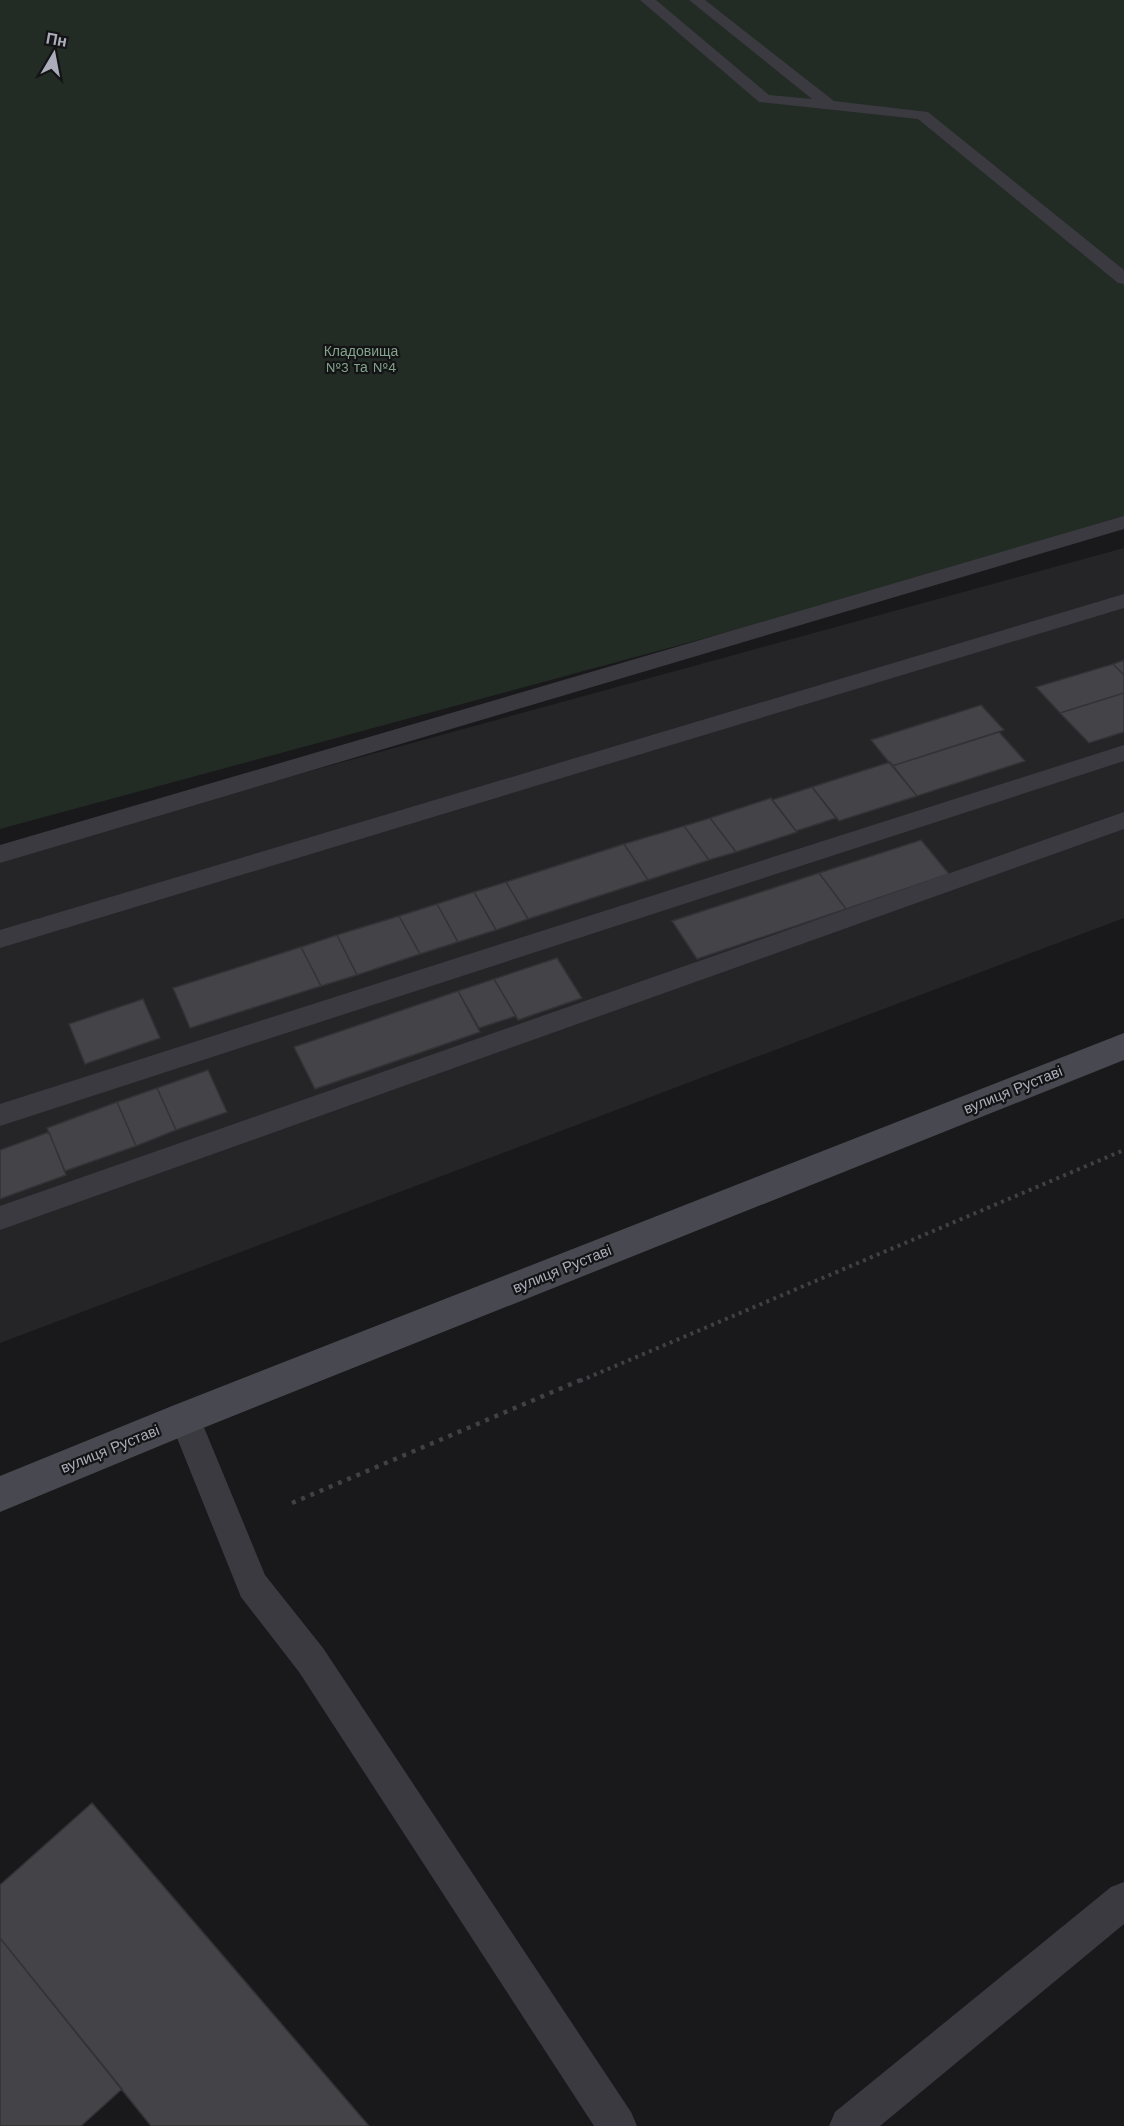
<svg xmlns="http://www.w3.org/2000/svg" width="1124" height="2126" font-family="'Work Sans',sans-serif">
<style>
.built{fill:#252528}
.green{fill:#232b25}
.building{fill:#434348;stroke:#333337;stroke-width:1.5}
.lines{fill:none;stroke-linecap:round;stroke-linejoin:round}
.path-far1{stroke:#404147;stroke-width:4;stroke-dasharray:3 4.5;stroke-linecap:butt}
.path{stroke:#404147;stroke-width:4.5;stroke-dasharray:4 6;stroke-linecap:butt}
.service{fill:#3a3a40;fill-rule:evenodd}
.secondary{fill:#484850;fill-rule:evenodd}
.labels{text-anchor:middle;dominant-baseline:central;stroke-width:4.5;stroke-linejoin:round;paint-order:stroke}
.far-park-label{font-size:14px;fill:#83a48b;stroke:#141416}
.street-label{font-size:15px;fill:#abaeba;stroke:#141416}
</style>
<rect width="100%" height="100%" fill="#19191b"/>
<path class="built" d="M1124,548V918L0,1343V856Z"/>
<path class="green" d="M0,0H1124V525L0,829Z"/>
<path class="building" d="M1124,660V675L1113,664Z
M1113,664L1124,675V693L1060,713L1036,687Z
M1124,693V732L1089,743L1060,713Z
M981,705L1004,730L892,766L871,740Z
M999,732L1025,761L917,796L892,766Z
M890,762L917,796L839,821L812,787Z
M812,787L836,818L796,831L772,800Z
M771,798L797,832L736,852L710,818Z
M710,818L736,852L709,860L684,826Z
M684,826L709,860L648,880L624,844Z
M921,840L949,874L846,909L819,873Z
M624,844L648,880L528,919L506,882Z
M819,873L846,909L697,959L672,921Z
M506,882L528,919L496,930L474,892Z
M474,892L496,930L458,942L437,904Z
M437,904L458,942L420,954L399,916Z
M399,916L420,954L357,975L337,935Z
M337,935L357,975L321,986L301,947Z
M301,947L321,986L190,1028L173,988Z
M557,958L582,998L518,1020L494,979Z
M494,979L516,1016L479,1028L458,991Z
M458,991L480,1032L315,1089L294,1047Z
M143,999L160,1038L85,1064L69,1024Z
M208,1070L227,1112L176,1130L157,1088Z
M157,1088L176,1130L136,1146L117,1102Z
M117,1102L136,1146L65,1171L47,1128Z
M49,1132L66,1175L0,1199V1150Z
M92,1803L369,2126H151L0,1938V1885Z
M0,1938L122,2089L81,2126H0Z"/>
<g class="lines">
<path class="path-far1" d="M580,1381L1124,1150"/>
<path class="path" d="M292,1503L583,1379"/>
<path class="service" d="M640,0H656L769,95L812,99L689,0H705L834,101L928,112L1124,270V284L1118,283L918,119L759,102Z
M1124,516V529L0,863V845Z
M1124,594V608L0,948V930Z
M1124,745V761L0,1126V1104Z
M1124,812V829L0,1230V1206Z
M185,1404L196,1408L265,1575L323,1648L631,2112L637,2126H594L299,1672L241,1597L169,1418L174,1408Z
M1124,1882V1924L880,2126H829L835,2112L1111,1887Z"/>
<path class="secondary" d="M1124,1033V1060L198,1430L0,1512V1476L172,1406Z"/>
</g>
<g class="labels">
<g class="far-park-label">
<text x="361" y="351">Кладовища<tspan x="361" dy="16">№3 та №4</tspan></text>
</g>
<g class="street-label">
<text transform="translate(1013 1090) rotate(-22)">вулиця Руставі</text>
<text transform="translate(562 1269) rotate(-22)">вулиця Руставі</text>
<text transform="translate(110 1449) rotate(-22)">вулиця Руставі</text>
</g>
</g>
<g transform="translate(54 54) rotate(10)" stroke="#141416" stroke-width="4.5" paint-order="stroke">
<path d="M0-4.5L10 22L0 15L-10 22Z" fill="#abaeba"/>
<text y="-9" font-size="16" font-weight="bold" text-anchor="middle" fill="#abaeba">Пн</text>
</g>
</svg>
